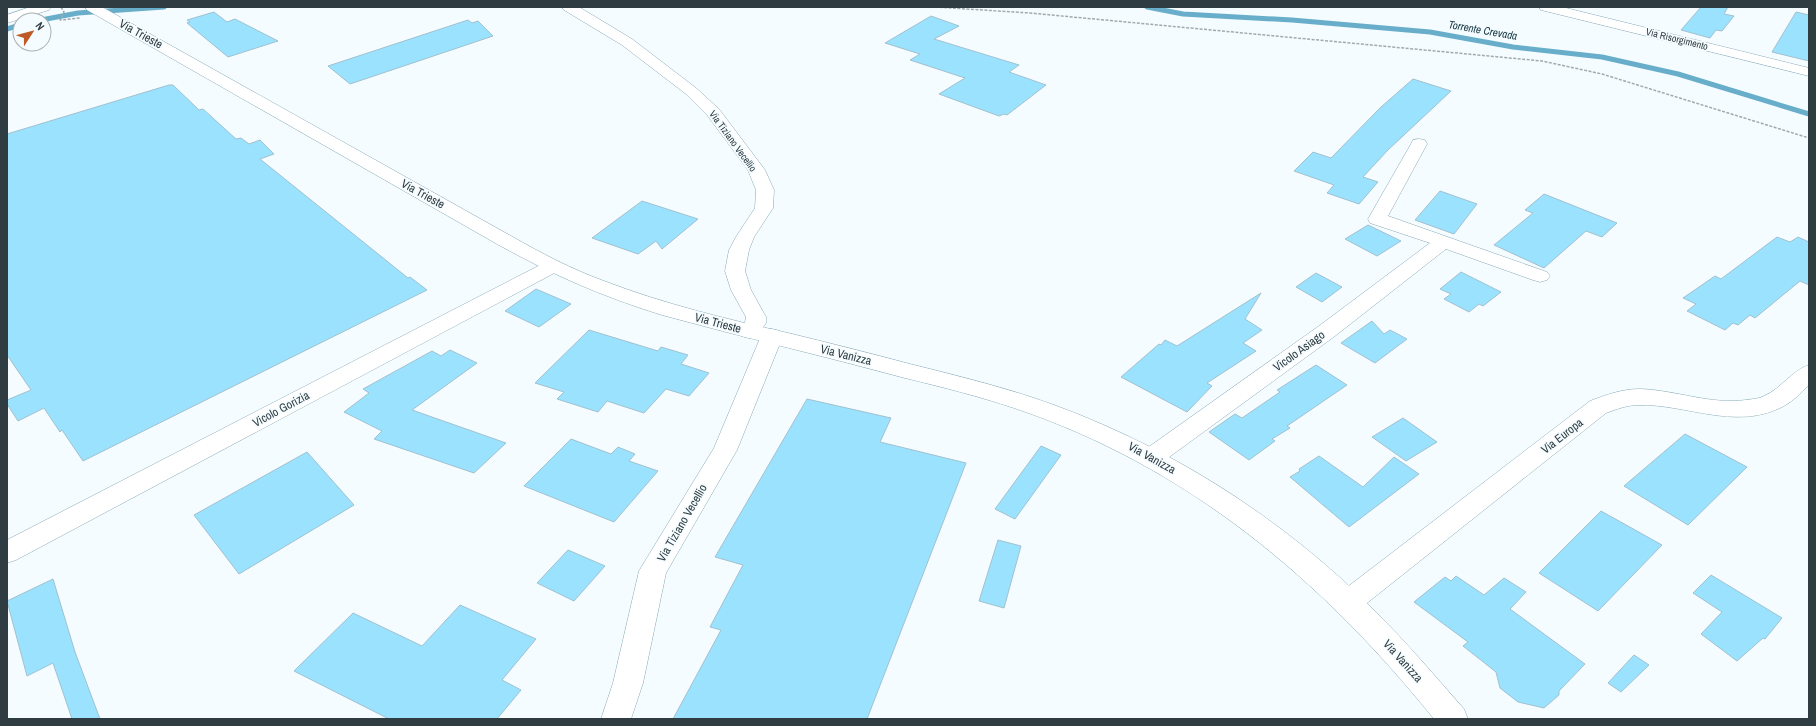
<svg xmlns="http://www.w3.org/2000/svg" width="1816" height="726" font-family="'Archivo Narrow',sans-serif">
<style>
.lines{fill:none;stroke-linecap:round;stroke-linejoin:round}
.stream{stroke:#68aeca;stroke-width:5}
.building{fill:#9be2ff;stroke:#a0c1cf}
.street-casing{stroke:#87a9b6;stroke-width:1}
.secondary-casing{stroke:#87a9b6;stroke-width:1}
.path{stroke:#a0aaae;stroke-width:1.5;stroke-dasharray:3 1.5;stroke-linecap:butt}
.street{fill:#fff;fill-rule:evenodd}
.secondary{fill:#fff;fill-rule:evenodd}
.labels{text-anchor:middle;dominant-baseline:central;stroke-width:3.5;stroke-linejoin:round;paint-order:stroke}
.far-street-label{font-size:10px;fill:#2f3d42;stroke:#f5fcff}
.far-water-label{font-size:11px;font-style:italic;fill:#143642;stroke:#f5fcff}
.street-label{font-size:12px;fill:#2f3d42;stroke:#f5fcff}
</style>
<rect width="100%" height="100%" fill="#f5fcff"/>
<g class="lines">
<path class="stream" d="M1147,7L1183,14L1292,20L1430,32L1513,47L1602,57L1678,74L1809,114
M41,20L78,13L164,7
M7,29L20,25"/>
</g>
<path class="building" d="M1701,7H1728L1724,14L1734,16L1722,31L1716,30L1710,38L1681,30Z
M214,12L227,22L235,19L278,41L228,57L187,23L190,22L187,20Z
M1796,12L1809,15V61L1772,52Z
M931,16L959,26L934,39L1019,65L1009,72L1046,85L1007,115L1004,114L999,116L939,94L965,78L910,60L920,54L885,43Z
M468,20L472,23L478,21L493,36L350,84L328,66Z
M1413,79L1451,91L1388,150L1363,177L1378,182L1359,204L1327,193L1334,185L1294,171L1313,152L1331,158L1381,107Z
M169,85H173L199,110L203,109L236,139L241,138L249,144L260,140L274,154L260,159L408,278L410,277L427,290L83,461L62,430L60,432L44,408L18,421L7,404V400L31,390L7,355V134Z
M1440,191L1477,204L1454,234L1415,220Z
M1544,194L1617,223L1602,237L1586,231L1544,268L1494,245L1533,213L1525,210Z
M642,201L698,219L662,249L656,241L638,254L592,238Z
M1368,225L1401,241L1377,256L1345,239Z
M1777,237L1790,242L1798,237L1809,242V285L1800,281L1755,318L1750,315L1738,325L1733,323L1725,330L1687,311L1696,304L1683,298L1715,276L1721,279Z
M1461,272L1501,292L1483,306L1479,304L1469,312L1444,299L1451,294L1440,289Z
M1316,273L1342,287L1322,302L1296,287Z
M536,289L571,304L539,327L505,311Z
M1261,293L1245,319L1262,330L1243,343L1256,351L1207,383L1212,386L1187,412L1121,377L1159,344L1161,345L1165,340L1177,346Z
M1372,321L1384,334L1390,330L1407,339L1375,363L1341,343Z
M589,330L658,351L661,347L688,355L681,364L709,373L689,396L666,389L644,413L607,401L598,412L557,399L564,392L535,383Z
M450,350L477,363L412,410L506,443L474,473L374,439L382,431L344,412L369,393L363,389L432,351L441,356Z
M1316,365L1347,385L1287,426L1290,428L1272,439L1275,441L1249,460L1209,432L1235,414L1242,418L1280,392L1277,390Z
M807,399L891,418L880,442L966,463L867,719H673L721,630L710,627L743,565L715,557Z
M1403,418L1437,442L1406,461L1372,437Z
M1685,434L1747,467L1688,525L1624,486Z
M571,439L611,454L618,447L635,454L629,461L658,471L614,522L524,486Z
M1041,446L1061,455L1015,519L995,509Z
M307,452L354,505L239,574L194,515Z
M1319,456L1363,487L1394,457L1419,474L1349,527L1290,477L1300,471L1299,469Z
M1601,511L1662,545L1598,611L1539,573Z
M998,540L1021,546L1004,608L979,601Z
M568,550L605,566L574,601L537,583Z
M1711,575L1782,618L1765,639L1763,638L1737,661L1701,634L1722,612L1693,593Z
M1456,576L1484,595L1504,578L1526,592L1510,609L1585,664L1559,691V695L1544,708L1518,702L1500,688L1496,672L1463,646L1468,642L1414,602L1445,577L1451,581Z
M53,579L75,652L100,719H72L53,663L27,676L7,601Z
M460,605L536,639L502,680L521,690L497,719H389L294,671L353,613L422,646Z
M1634,655L1649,665L1621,692L1608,683Z"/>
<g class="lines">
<defs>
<path id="street" d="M30,7H51L49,10L7,23V15Z
M562,7H579L632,39L696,88L719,109L765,170L774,190L773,208L754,237L749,250L745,271L751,290L766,317V323L757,336L749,338L741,336L738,331L745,322L746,317L731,290L725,271L729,250L736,237L755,208L756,190L748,170L707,115L686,94L622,45L564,10Z
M1539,7H1562L1809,68V76L1541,10Z
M1419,139L1425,140L1427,144L1388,216L1547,272L1550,276L1547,280L1540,282L1533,280L1446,249L1335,336L1161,463L1152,466L1143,463L1140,457L1143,451L1319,326L1430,243L1370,223L1368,219L1411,144L1413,140Z
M553,260L560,262L563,266L560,270L16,560L7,563V540L546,262Z
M772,329L780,331L783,336L737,450L666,573L643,683L631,719H601L613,683L639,571L714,448L761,336L764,331Z
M1809,365V385C1800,394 1791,403 1780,408C1734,430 1686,404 1639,405C1627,405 1617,409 1606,413L1357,611L1347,615L1337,611L1333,603L1337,595L1590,401C1606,395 1622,389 1640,389C1675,390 1711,405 1746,400C1752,399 1759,399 1764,396C1781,389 1792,370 1809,365Z"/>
<path id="secondary" d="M85,7H102L511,236C541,253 571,269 604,281C664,304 726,319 788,333C829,343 869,353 910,364C950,374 991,384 1031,397C1160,440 1280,515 1376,612C1407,643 1435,676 1464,709L1468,719H1434C1321,579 1187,466 1014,408C978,396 942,387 905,378C824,356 742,337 662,315C601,296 553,275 497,244L87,10Z"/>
</defs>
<use href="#street" class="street-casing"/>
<use href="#secondary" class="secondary-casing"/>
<path class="path" d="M61,7L64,12L60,20L80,18
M935,7L1030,13L1542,61L1602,74L1809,138"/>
<use href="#street" class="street"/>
<use href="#secondary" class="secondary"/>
</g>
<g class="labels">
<g class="far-street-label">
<text transform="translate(1677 39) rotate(14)">Via Risorgimento</text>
<text transform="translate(733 141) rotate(54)">Via Tiziano Vecellio</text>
</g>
<g class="far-water-label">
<text transform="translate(1483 30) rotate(10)">Torrente Crevada</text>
</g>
<g class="street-label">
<text transform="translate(141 34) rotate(29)">Via Trieste</text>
<text transform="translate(423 194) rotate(29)">Via Trieste</text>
<text transform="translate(718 323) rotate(15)">Via Trieste</text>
<text transform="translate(1299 351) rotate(-36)">Vicolo Asiago</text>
<text transform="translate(846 355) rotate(14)">Via Vanizza</text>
<text transform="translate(281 409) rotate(-28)">Vicolo Gorizia</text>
<text transform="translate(1562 436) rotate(-38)">Via Europa</text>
<text transform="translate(1152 458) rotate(29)">Via Vanizza</text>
<text transform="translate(682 523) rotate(-60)">Via Tiziano Vecellio</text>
<text transform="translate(1403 661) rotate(48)">Via Vanizza</text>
</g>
</g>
<rect width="1816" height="726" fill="none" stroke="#2f3d42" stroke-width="16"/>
<g transform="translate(32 32) rotate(54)"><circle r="19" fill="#f5fcff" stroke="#a6b0b3"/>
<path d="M0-3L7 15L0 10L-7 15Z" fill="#be5a26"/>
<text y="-6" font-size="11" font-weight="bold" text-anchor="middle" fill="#2f3d42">N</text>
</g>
</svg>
